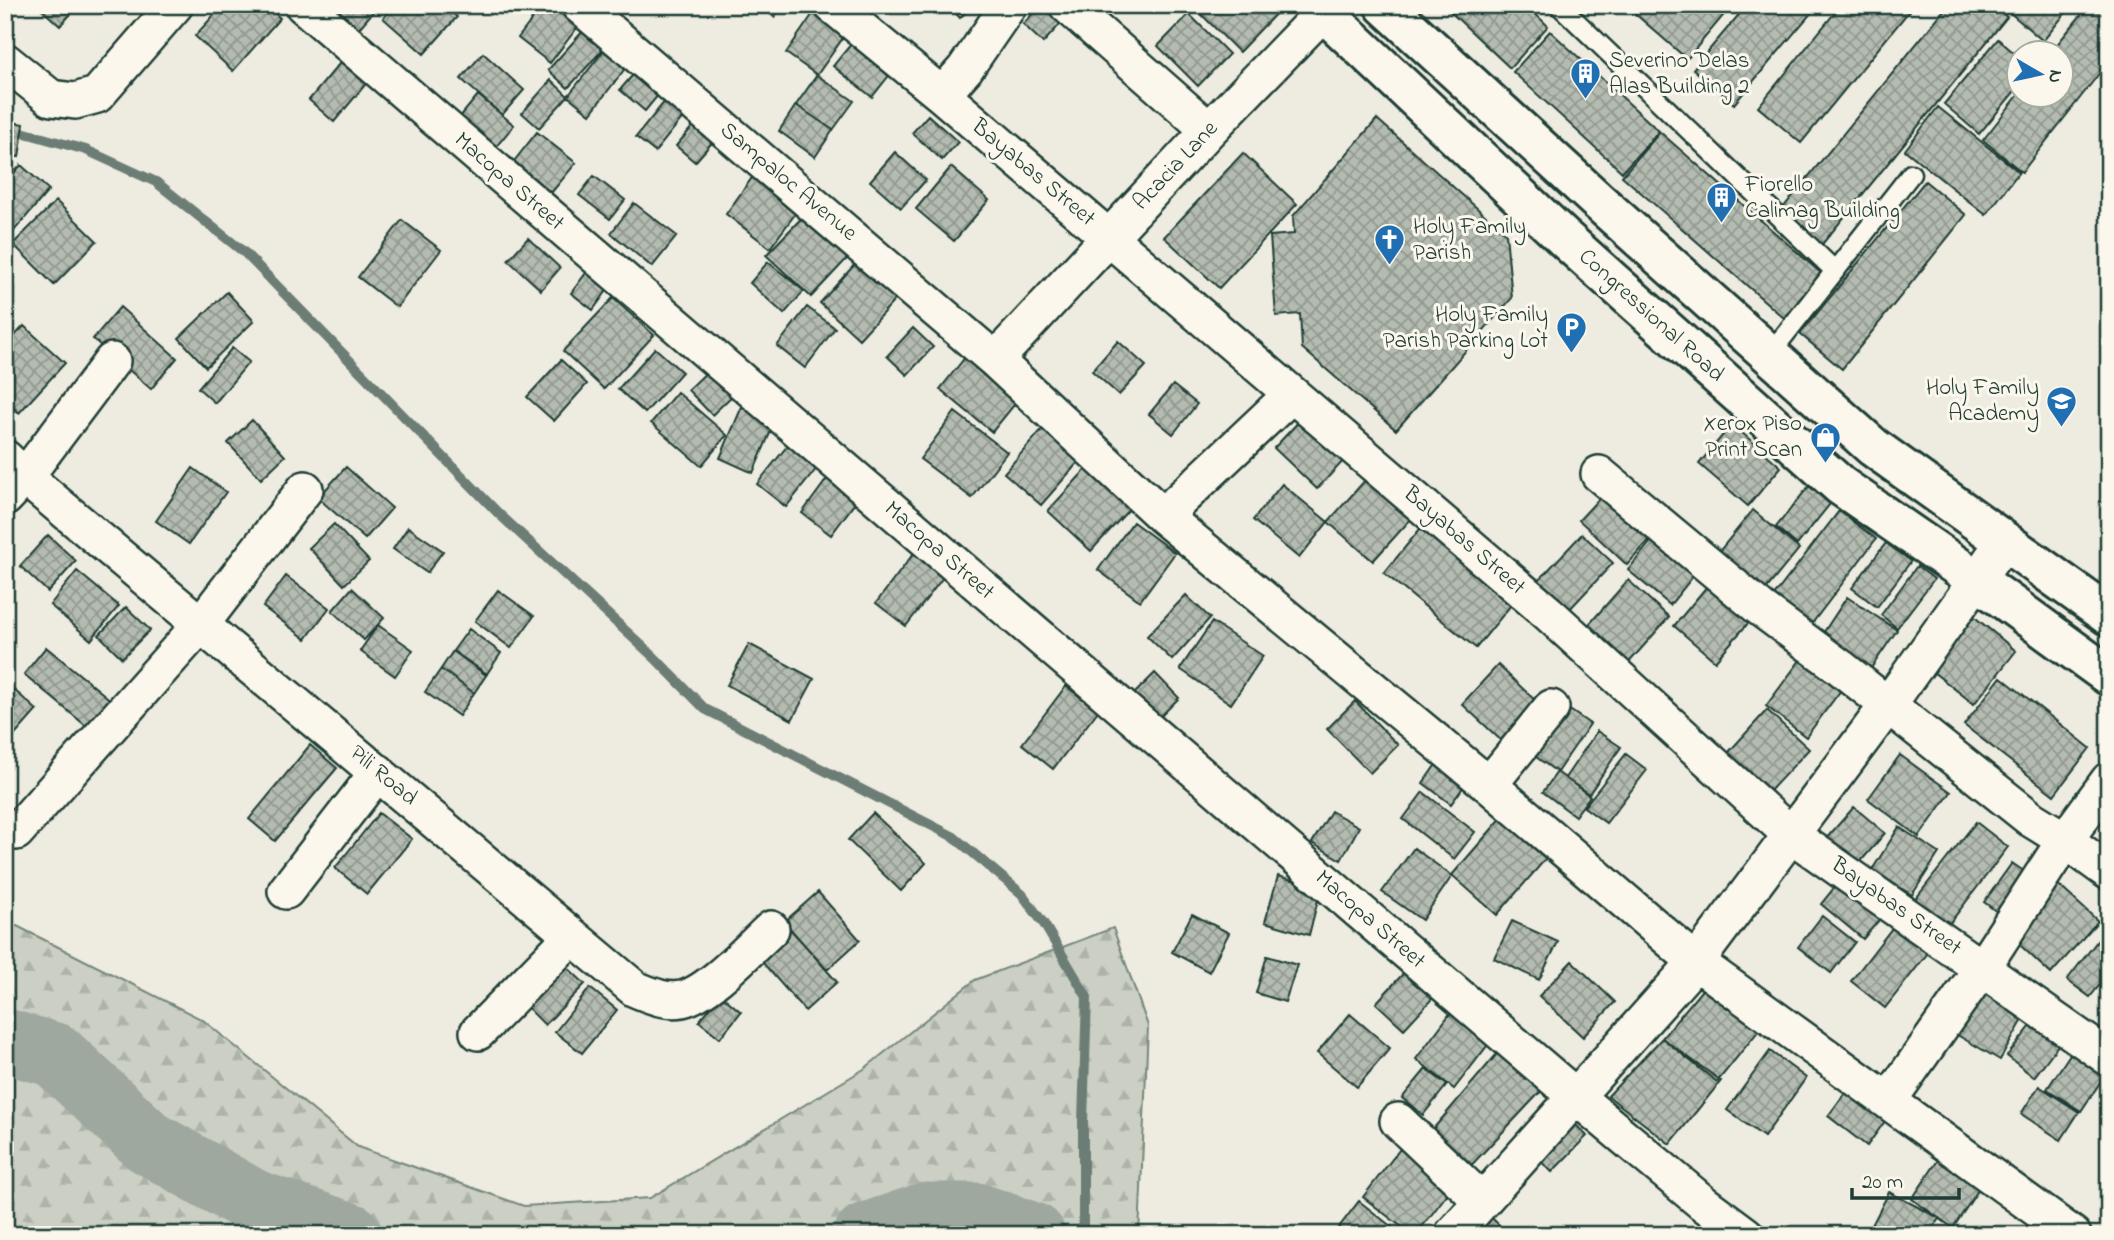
<svg xmlns="http://www.w3.org/2000/svg" width="2114" height="1240" font-family="'Indie Flower',sans-serif">
<style>
.forest{fill:url(#forest-firs);stroke:#75867c;stroke-width:2}
.lines{fill:none;stroke-linecap:round;stroke-linejoin:round}
.stream{stroke:#6c7d74;stroke-width:10}
.river{stroke:#9fa89f;stroke-width:65}
.building{fill:url(#building-cross-hatch);stroke:#1f3d34;stroke-width:2}
.lane-casing{stroke:#1f3d34;stroke-width:23}
.street-casing{stroke:#1f3d34;stroke-width:40}
.secondary-casing{stroke:#1f3d34;stroke-width:44}
.lane{stroke:#fbf7ec;stroke-width:18}
.street{stroke:#fbf7ec;stroke-width:35}
.secondary{stroke:#fbf7ec;stroke-width:38}
.labels{text-anchor:middle;dominant-baseline:central;stroke-width:6;stroke-linejoin:round;paint-order:stroke}
.poi-label{font-size:23px;fill:#1f3d34;stroke:#fbf7ec;text-anchor:start}
.street-label{font-size:23px;fill:#1f3d34;stroke:#fbf7ec}
</style>
<defs>
<pattern id="forest-firs" width="22" height="20" patternUnits="userSpaceOnUse" patternTransform="scale(1.75)"><rect width="22" height="20" fill="#cbcfc4"/><path d="M5 1l3.5 6h-7zM16 11l3.5 6h-7z" fill="#aeb3a9"/></pattern>
<pattern id="building-cross-hatch" width="8" height="8" patternUnits="userSpaceOnUse" patternTransform="scale(1.75)"><rect width="8" height="8" fill="#b4bbb0"/><path d="M0 0l8 8M0 8l8-8" fill="none" stroke="#929990"/></pattern>
</defs>
<rect width="100%" height="100%" fill="#eeece1"/>
<filter id="ink" filterUnits="userSpaceOnUse"><feTurbulence type="fractalNoise" baseFrequency=".0143" numOctaves="2"/><feDisplacementMap in="SourceGraphic" scale="14" xChannelSelector="R" yChannelSelector="G"/><feConvolveMatrix kernelMatrix="1 2 1 2 8 2 1 2 1" color-interpolation-filters="sRGB"/></filter>
<g filter="url(#ink)">
<path class="forest" d="M5,920L203,1020L358,1147L524,1206L650,1198L864,1069L975,980L1113,928L1148,1026L1139,1235H5Z"/>
<g class="lines">
<path class="stream" d="M11,129L86,150L156,182L245,253L498,513L655,658L705,709L954,837L1022,894L1044,924L1087,997L1083,1121V1235"/>
<path class="river" d="M5,1041L55,1055L148,1142L254,1202L350,1235
M866,1235L925,1215H977L1033,1235"/>
</g>
<path class="building" d="M37,5H79L60,26Z
M223,5H266L280,18L233,71L195,36Z
M320,5H379L354,34Z
M394,5H444L457,17L424,54L383,18Z
M543,5H564L583,20L550,63L518,38Z
M760,5H784L774,17Z
M819,5L852,25L817,75L786,53Z
M948,5H973L960,18Z
M1041,5H1065L1072,11L1043,43L1023,24Z
M1192,5H1281L1283,6L1239,52Z
M1443,5H1526L1548,26L1510,68Z
M1625,5H1732L1687,59Z
M1747,5H1818L1734,104L1693,69Z
M1841,5H1914L1801,143L1758,107Z
M1948,5H1993L2007,17L1819,248L1778,214Z
M2001,5H2072L2043,41Z
M2089,5H2109V61L2022,172L1983,140L2020,93L2062,94V52H2051Z
M1189,14L1229,54L1198,86L1158,46Z
M584,30L604,48L568,88L548,70Z
M1550,31L1659,131L1622,172L1513,72Z
M856,38L895,68L872,97L833,66Z
M1998,39L2020,58V85L1979,134L1944,104Z
M605,49L627,66L590,114L568,96Z
M483,53L524,90L502,115L461,79Z
M344,58L369,80L334,122L309,100Z
M643,63L668,83L645,111L620,90Z
M817,75L854,101L833,130L796,105Z
M551,80L568,96L539,128L522,113Z
M673,91L692,106L655,152L636,137Z
M478,95L514,125L486,159L450,129Z
M796,105L833,130L815,157L779,131Z
M1938,107L2019,172L1986,215L1905,150Z
M928,115L958,142L942,160L912,133Z
M1377,119L1506,234L1512,298L1396,430L1302,348L1300,314L1276,316L1270,236L1294,234L1293,216Z
M698,120L717,137L695,162L676,146Z
M5,121L24,124L19,157L5,155Z
M537,132L576,163L542,204L504,174Z
M1660,132L1822,274L1784,318L1622,176Z
M895,152L926,180L901,208L870,181Z
M1243,153L1297,204L1219,288L1164,237Z
M21,165L49,190L7,239L5,237V183Z
M951,167L989,200L954,241L916,209Z
M759,168L804,202L770,248L726,214Z
M594,176L625,200L610,219L579,195Z
M1925,181L1966,215L1842,369L1800,334Z
M56,201L97,241L54,285L13,244Z
M634,203L677,236L652,267L611,233Z
M814,205L857,248L811,297L766,255Z
M402,220L441,250L397,307L358,277Z
M528,238L560,268L541,290L508,260Z
M866,252L906,288L859,339L820,303Z
M768,262L804,291L784,314L750,283Z
M589,269L611,285L593,310L571,293Z
M227,292L254,321L206,367L179,338Z
M613,298L654,335L604,389L563,351Z
M120,307L177,358L151,389L93,339Z
M807,307L835,328L805,368L777,346Z
M24,326L65,363L19,413L5,400V346Z
M913,328L933,347L907,375L887,356Z
M1118,341L1146,366L1119,395L1092,371Z
M232,348L249,362L215,403L198,388Z
M655,348L682,372L645,413L618,389Z
M971,350L1023,394L992,432L940,389Z
M561,360L587,384L554,421L527,397Z
M712,367L736,392L712,415L688,390Z
M1173,385L1197,404L1173,434L1149,414Z
M677,392L727,435L701,466L651,423Z
M743,404L776,419L753,473L720,458Z
M955,412L1007,452L972,498L920,459Z
M1304,416L1346,458L1317,489L1274,448Z
M1052,418L1089,450L1041,505L1004,473Z
M252,420L285,456L261,479L228,443Z
M1732,424L1781,467L1748,506L1699,464Z
M796,435L825,458L786,507L757,484Z
M1089,466L1132,506L1091,551L1048,511Z
M346,467L392,508L365,539L318,498Z
M193,468L226,492L189,544L156,521Z
M1375,469L1419,510L1373,561L1328,522Z
M833,471L863,492L831,535L802,513Z
M1282,484L1328,522L1299,558L1253,520Z
M1809,486L1830,504L1797,545L1776,527Z
M1606,491L1654,535L1627,565L1579,520Z
M1753,510L1799,549L1763,593L1717,554Z
M1839,511L1876,539L1807,630L1770,601Z
M1133,522L1175,553L1140,601L1098,570Z
M334,524L369,561L344,585L309,548Z
M1424,524L1516,599L1476,648L1384,573Z
M408,527L443,551L427,573L393,549Z
M1582,534L1613,563L1567,612L1537,582Z
M48,535L76,561L48,592L20,566Z
M1656,535L1699,569L1670,605L1628,570Z
M1886,543L1911,561L1877,607L1852,588Z
M917,549L947,572L906,626L876,603Z
M1917,566L1934,579L1897,628L1881,615Z
M77,571L119,606L91,640L50,605Z
M286,576L329,608L306,639L263,607Z
M1628,580L1669,617L1625,667L1584,630Z
M1708,585L1750,621L1715,661L1674,626Z
M352,588L384,618L364,640L332,611Z
M498,590L534,616L511,648L475,621Z
M1186,595L1210,618L1172,660L1147,636Z
M1847,597L1897,630L1867,674L1818,641Z
M126,607L150,630L122,658L99,635Z
M1971,614L2016,651L1974,704L1928,668Z
M1212,622L1263,656L1231,704L1180,669Z
M378,625L413,650L395,676L360,651Z
M469,629L501,653L486,675L453,651Z
M749,644L814,679L792,720L727,685Z
M46,647L113,702L91,730L24,674Z
M453,651L487,674L474,693L441,669Z
M1801,659L1841,690L1806,737L1766,706Z
M1498,665L1542,707L1506,745L1462,704Z
M441,669L474,693L459,716L425,692Z
M1155,673L1179,698L1155,722L1130,698Z
M2001,677L2090,748L2054,795L1964,725Z
M5,682L37,710L15,735L5,727Z
M1066,686L1098,711L1053,769L1022,744Z
M1355,701L1398,745L1370,773L1327,729Z
M1561,704L1590,724L1557,772L1529,752Z
M1767,710L1809,749L1768,793L1727,754Z
M1597,731L1621,747L1589,794L1565,778Z
M310,745L337,768L275,841L249,819Z
M1446,750L1475,771L1451,804L1423,783Z
M1626,754L1647,770L1606,823L1584,807Z
M1900,755L1951,792L1919,837L1868,799Z
M1557,772L1590,796L1575,816L1543,792Z
M1423,792L1475,832L1454,859L1403,819Z
M1854,807L1885,833L1856,867L1825,840Z
M1510,808L1555,848L1497,915L1452,875Z
M1331,811L1359,827L1341,860L1312,843Z
M379,813L412,839L367,894L335,868Z
M873,813L926,863L901,891L848,840Z
M1976,822L2008,847L1946,928L1913,902Z
M1899,827L1939,853L1912,895L1872,870Z
M1414,848L1452,876L1422,920L1382,892Z
M2012,863L2025,872L1997,912L1984,902Z
M1278,876L1321,888L1309,935L1265,922Z
M1842,878L1885,913L1863,939L1821,904Z
M2053,880L2098,921L2051,974L2008,934Z
M818,892L860,940L827,970L784,922Z
M1192,914L1229,933L1209,972L1172,952Z
M1822,916L1855,942L1831,973L1798,947Z
M1512,921L1558,942L1539,980L1494,958Z
M1896,923L1931,949L1885,1008L1851,981Z
M788,926L837,982L805,1011L756,955Z
M2105,931L2109,934V973L2090,997L2067,980Z
M1267,956L1297,965L1285,1002L1256,993Z
M1572,961L1615,1002L1583,1037L1539,996Z
M1413,963L1441,989L1404,1029L1376,1003Z
M566,966L585,984L545,1025L527,1007Z
M1981,981L2029,1009L2000,1060L1952,1032Z
M1706,985L1760,1029L1717,1082L1662,1038Z
M590,988L617,1010L582,1053L555,1032Z
M721,995L741,1012L720,1038L699,1021Z
M1458,1003L1497,1033L1454,1089L1416,1059Z
M2042,1012L2068,1032L2034,1077L2007,1056Z
M1350,1014L1390,1048L1357,1087L1317,1053Z
M1662,1038L1721,1081L1670,1144L1608,1096Z
M2080,1039L2109,1069L2081,1111L2047,1089Z
M1502,1048L1545,1087L1464,1173L1427,1136Z
M1770,1051L1806,1078L1764,1137L1727,1110Z
M1426,1069L1447,1085L1423,1115L1402,1098Z
M1854,1081L1893,1110L1867,1146L1828,1116Z
M2039,1086L2079,1112L2061,1140L2021,1114Z
M1568,1117L1587,1136L1552,1172L1533,1154Z
M1947,1147L1988,1175L1953,1228L1912,1199Z
M1400,1149L1451,1189L1416,1235H1412L1363,1197Z
M1889,1192L1939,1218L1930,1235H1867Z
M1359,1201L1402,1235H1333Z
M1481,1207L1509,1235H1456Z"/>
<g class="lines">
<defs>
<path id="lane" d="M1559,5L1835,271
M1769,355L1911,174"/>
<path id="street" d="M303,5L1575,1096L1703,1203L1746,1235
M579,5L995,360L1163,516L1489,785L1696,962L2073,1235
M832,5L942,95L1548,613L1790,834L2109,1058
M1067,5L1209,130
M5,61L51,98L75,101L97,95L175,5
M942,95L965,69L1009,5
M995,360L1209,130L1330,5
M5,458L25,477L635,989C650,995 665,1002 682,999C709,993 750,948 771,929
M1599,474L1760,608L1840,667L2031,819L2065,840L2109,872
M5,498L25,477L112,361
M1163,516L1292,394
M1489,785L1551,708
M16,832L202,623L305,489
M286,891L378,772
M478,1032L572,936
M1889,1100L1982,968L2065,840L2109,780
M1398,1121L1482,1201
M1452,1235L1696,962L1888,705L2003,543"/>
<path id="secondary" d="M1316,5L1564,238L1841,486L1977,580L2109,676
M1384,5L1599,202L1873,447L2109,616"/>
</defs>
<use href="#lane" class="lane-casing"/>
<use href="#street" class="street-casing"/>
<use href="#secondary" class="secondary-casing"/>
<use href="#lane" class="lane"/>
<use href="#street" class="street"/>
<use href="#secondary" class="secondary"/>
</g>
</g>
<defs>
<symbol id="building-pin" viewBox="-11 -11 22 30"><path d="M0 17L-7.5 6A9.5 9.5 0 1 1 7.5 6Z" fill="#1f6fb2" stroke="#fbf7ec"/><path d="M-4-6H4V6H1V3H-1V6H-4ZM-2.5-4.3h1.7v1.8h-1.7ZM.8-4.3h1.7v1.8H.8ZM-2.5-1h1.7V.8h-1.7ZM.8-1h1.7V.8H.8Z" fill="#fff"/></symbol>
<symbol id="church-pin" viewBox="-11 -11 22 30"><path d="M0 17L-7.5 6A9.5 9.5 0 1 1 7.5 6Z" fill="#1f6fb2" stroke="#fbf7ec"/><path d="M-1.2-6h2.4v3.5h3.3v2.4h-3.3V6h-2.4V-.1h-3.3v-2.4h3.3Z" fill="#fff"/></symbol>
<symbol id="parking-pin" viewBox="-11 -11 22 30"><path d="M0 17L-7.5 6A9.5 9.5 0 1 1 7.5 6Z" fill="#1f6fb2" stroke="#fbf7ec"/><path d="M-3.5-5.5H1a3.5 3.5 0 0 1 0 7H-1V5.5H-3.5ZM-1-3.4V-.6H.8a1.4 1.4 0 0 0 0-2.8Z" fill="#fff"/></symbol>
<symbol id="school-pin" viewBox="-11 -11 22 30"><path d="M0 17L-7.5 6A9.5 9.5 0 1 1 7.5 6Z" fill="#1f6fb2" stroke="#fbf7ec"/><path d="M0-5L7-2L0 1L-7-2ZM-4 1L0 2.5L4 1V4Q0 6-4 4Z" fill="#fff"/></symbol>
<symbol id="shop-pin" viewBox="-11 -11 22 30"><path d="M0 17L-7.5 6A9.5 9.5 0 1 1 7.5 6Z" fill="#1f6fb2" stroke="#fbf7ec"/><path d="M-5-2.5h2.3a2.7 3.5 0 0 1 5.4 0H5L5.5 6h-11ZM-1.5-2.5h3a1.5 2.3 0 0 0-3 0Z" fill="#fff"/></symbol>
</defs>
<g fill-rule="evenodd">
<use href="#building-pin" x="1568" y="56" width="35" height="47"/>
<use href="#building-pin" x="1704" y="180" width="35" height="47"/>
<use href="#church-pin" x="1372" y="222" width="35" height="47"/>
<use href="#parking-pin" x="1554" y="310" width="35" height="47"/>
<use href="#school-pin" x="2044" y="384" width="35" height="47"/>
<use href="#shop-pin" x="1808" y="420" width="35" height="47"/>
</g>
<g class="labels">
<g class="poi-label">
<text x="1609" y="61">Severino Delas<tspan x="1609" dy="26">Alas Building 2</tspan></text>
<text x="1745" y="185">Fiorello<tspan x="1745" dy="26">Calimag Building</tspan></text>
<text x="1413" y="227">Holy Family<tspan x="1413" dy="26">Parish</tspan></text>
<text x="1548" y="315" text-anchor="end">Holy Family<tspan x="1548" dy="26">Parish Parking Lot</tspan></text>
<text x="2039" y="388" text-anchor="end">Holy Family<tspan x="2039" dy="26">Academy</tspan></text>
<text x="1802" y="424" text-anchor="end">Xerox Piso<tspan x="1802" dy="26">Print Scan</tspan></text>
</g>
<g class="street-label">
<text transform="translate(1176 166) rotate(-47)">Acacia Lane</text>
<text transform="translate(1033 173) rotate(40)">Bayabas Street</text>
<text transform="translate(509 182) rotate(41)">Macopa Street</text>
<text transform="translate(788 182) rotate(40)">Sampaloc Avenue</text>
<text transform="translate(1651 316) rotate(42)">Congressional Road</text>
<text transform="translate(1464 541) rotate(41)">Bayabas Street</text>
<text transform="translate(939 551) rotate(41)">Macopa Street</text>
<text transform="translate(383 776) rotate(40)">Pili Road</text>
<text transform="translate(1896 907) rotate(35)">Bayabas Street</text>
<text transform="translate(1370 920) rotate(41)">Macopa Street</text>
</g>
</g>
<rect width="2114" height="1240" fill="none" stroke="#fbf7ec" stroke-width="28"/>
<rect x="14" y="14" width="2086" height="1212" fill="none" stroke="#1f3d34" stroke-width="2.5" filter="url(#ink)"/>
<g transform="translate(2040 74) rotate(99)"><circle r="33" fill="#fbf7ec" stroke="#a3ada2" stroke-width="2"/>
<path d="M0-5L12 26L0 18L-12 26Z" fill="#1f6fb2"/>
<text y="-10" font-size="19" font-weight="bold" text-anchor="middle" fill="#1f3d34">N</text>
</g>
<path d="M1852 1188v10h107v-10" fill="none" stroke="#1f3d34" stroke-width="3.5"/>
<text x="1862" y="1188" font-size="21" fill="#1f3d34" stroke="#fbf7ec" stroke-width="5" paint-order="stroke">20 m</text>
</svg>
